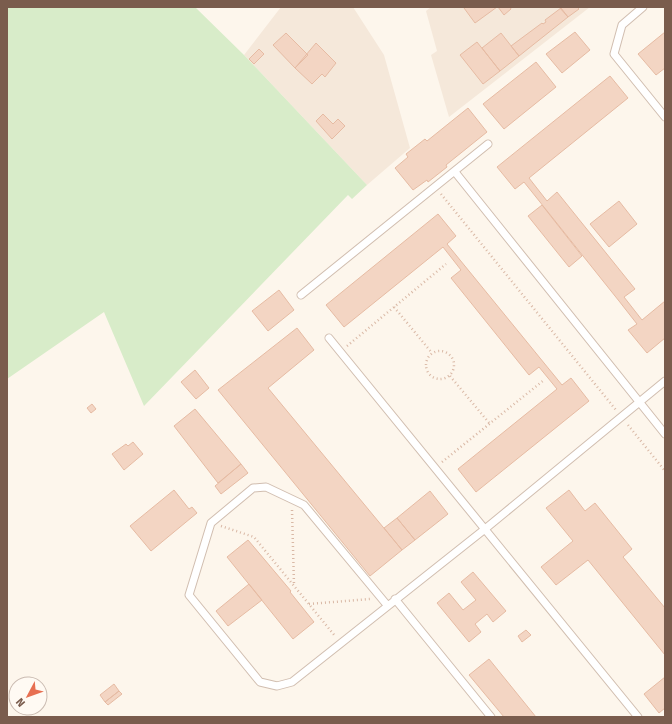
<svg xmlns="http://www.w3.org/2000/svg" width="672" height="724" font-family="'Fira Sans',sans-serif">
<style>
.residential{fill:#f5e8da}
.green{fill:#d8ecc9}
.building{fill:#f3d5c3;stroke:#e6bba3}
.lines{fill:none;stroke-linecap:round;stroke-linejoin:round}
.service-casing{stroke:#d1beb0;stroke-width:9}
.path{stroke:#d9b8a5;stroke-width:2.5;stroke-dasharray:1 3;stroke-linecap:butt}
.service{stroke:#fff;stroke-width:7}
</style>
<rect width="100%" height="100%" fill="#fdf6ec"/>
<path class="residential" d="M281,7H353L384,55L410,148L367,185L244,55Z
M431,7H590L449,117L431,55L437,51L426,11Z"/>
<path class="green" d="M7,7H195L244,55L367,185L352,199L348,195L144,406L104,312L7,379Z"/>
<path class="building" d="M466,7H497L475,23L464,8Z
M498,7H510L511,9L504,15Z
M559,7H577L579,9L568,17Z
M561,8L568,17L519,56L511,46L542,23L543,24L546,22L545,20Z
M575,32L590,50L562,73L546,54Z
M665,32V68L656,75L638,54Z
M286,33L308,55L295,68L273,45Z
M501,33L519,56L500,71L482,48Z
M477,42L500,71L483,84L460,55Z
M316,43L336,63L325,77L322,74L312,84L295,68Z
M259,49L264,54L254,64L249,59Z
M536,62L556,87L504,129L483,104Z
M610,76L628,98L529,178L547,201L557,192L635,289L624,297L642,320L665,301V338L647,353L628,330L637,324L619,301L524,182L515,189L497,167Z
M468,108L487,132L446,165L447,167L428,182L427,180L413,190L395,168L408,157L406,154L425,139L427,141Z
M323,114L333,124L338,119L345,126L332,139L316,121Z
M619,201L637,224L609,247L590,224Z
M542,205L582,256L569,267L528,216Z
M438,214L456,236L447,244L562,385L571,378L589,401L476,492L458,469L557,389L539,367L529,375L451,278L461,270L443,247L344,327L326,305Z
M279,290L294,310L268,331L252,311Z
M297,328L314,350L268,388L402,550L370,576L218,390Z
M195,370L209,388L196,399L181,382Z
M92,404L96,409L91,413L87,408Z
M195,409L241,464L218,483L174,426Z
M133,442L143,454L124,470L112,454L126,444L128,446Z
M241,464L248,473L221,494L215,486Z
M174,490L189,509L192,507L197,513L151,551L130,526Z
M569,490L585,511L595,503L632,549L623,557L665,608V655L588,560L556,585L541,567L573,541L546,508Z
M430,491L448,514L415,540L397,518Z
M397,518L415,540L402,550L384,528Z
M248,540L291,591L290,592L314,622L293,639L227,557Z
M473,572L506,611L493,622L487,614L475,624L481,632L469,642L437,603L449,593L463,610L476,600L461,582Z
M249,584L262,600L228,626L216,611Z
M526,630L531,635L522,642L518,636Z
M489,659L536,717H504L469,675Z
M665,677V708L659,713L644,694Z
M114,684L119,691L105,702L100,695Z
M119,691L122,694L108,705L105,702Z"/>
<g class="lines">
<defs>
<path id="service" d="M643,7L622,25L614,54L665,117
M455,172L665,434
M301,295L488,144
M329,338L638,717
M395,599L491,717
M387,605L304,505L266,487L253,488L211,523L189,595L260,682L277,686L292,682L485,529L665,381"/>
</defs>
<use href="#service" class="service-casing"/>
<path class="path" d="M441,194L616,410
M394,307L432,353
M347,346L446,264
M426 365a14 14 0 1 1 28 0a14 14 0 1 1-28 0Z
M450,376L490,424
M628,425L665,471
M442,462L544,380
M292,510L294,585
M221,526L254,537L335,636
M309,604L370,599"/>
<use href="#service" class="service"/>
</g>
<rect width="672" height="724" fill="none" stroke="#7a5c4d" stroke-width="16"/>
<g transform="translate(28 696) rotate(229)"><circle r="19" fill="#fffaf3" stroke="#cabbb1"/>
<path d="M0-3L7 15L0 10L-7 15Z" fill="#e76f51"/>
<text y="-6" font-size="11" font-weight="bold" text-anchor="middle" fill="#7a5c4d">N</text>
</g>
</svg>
